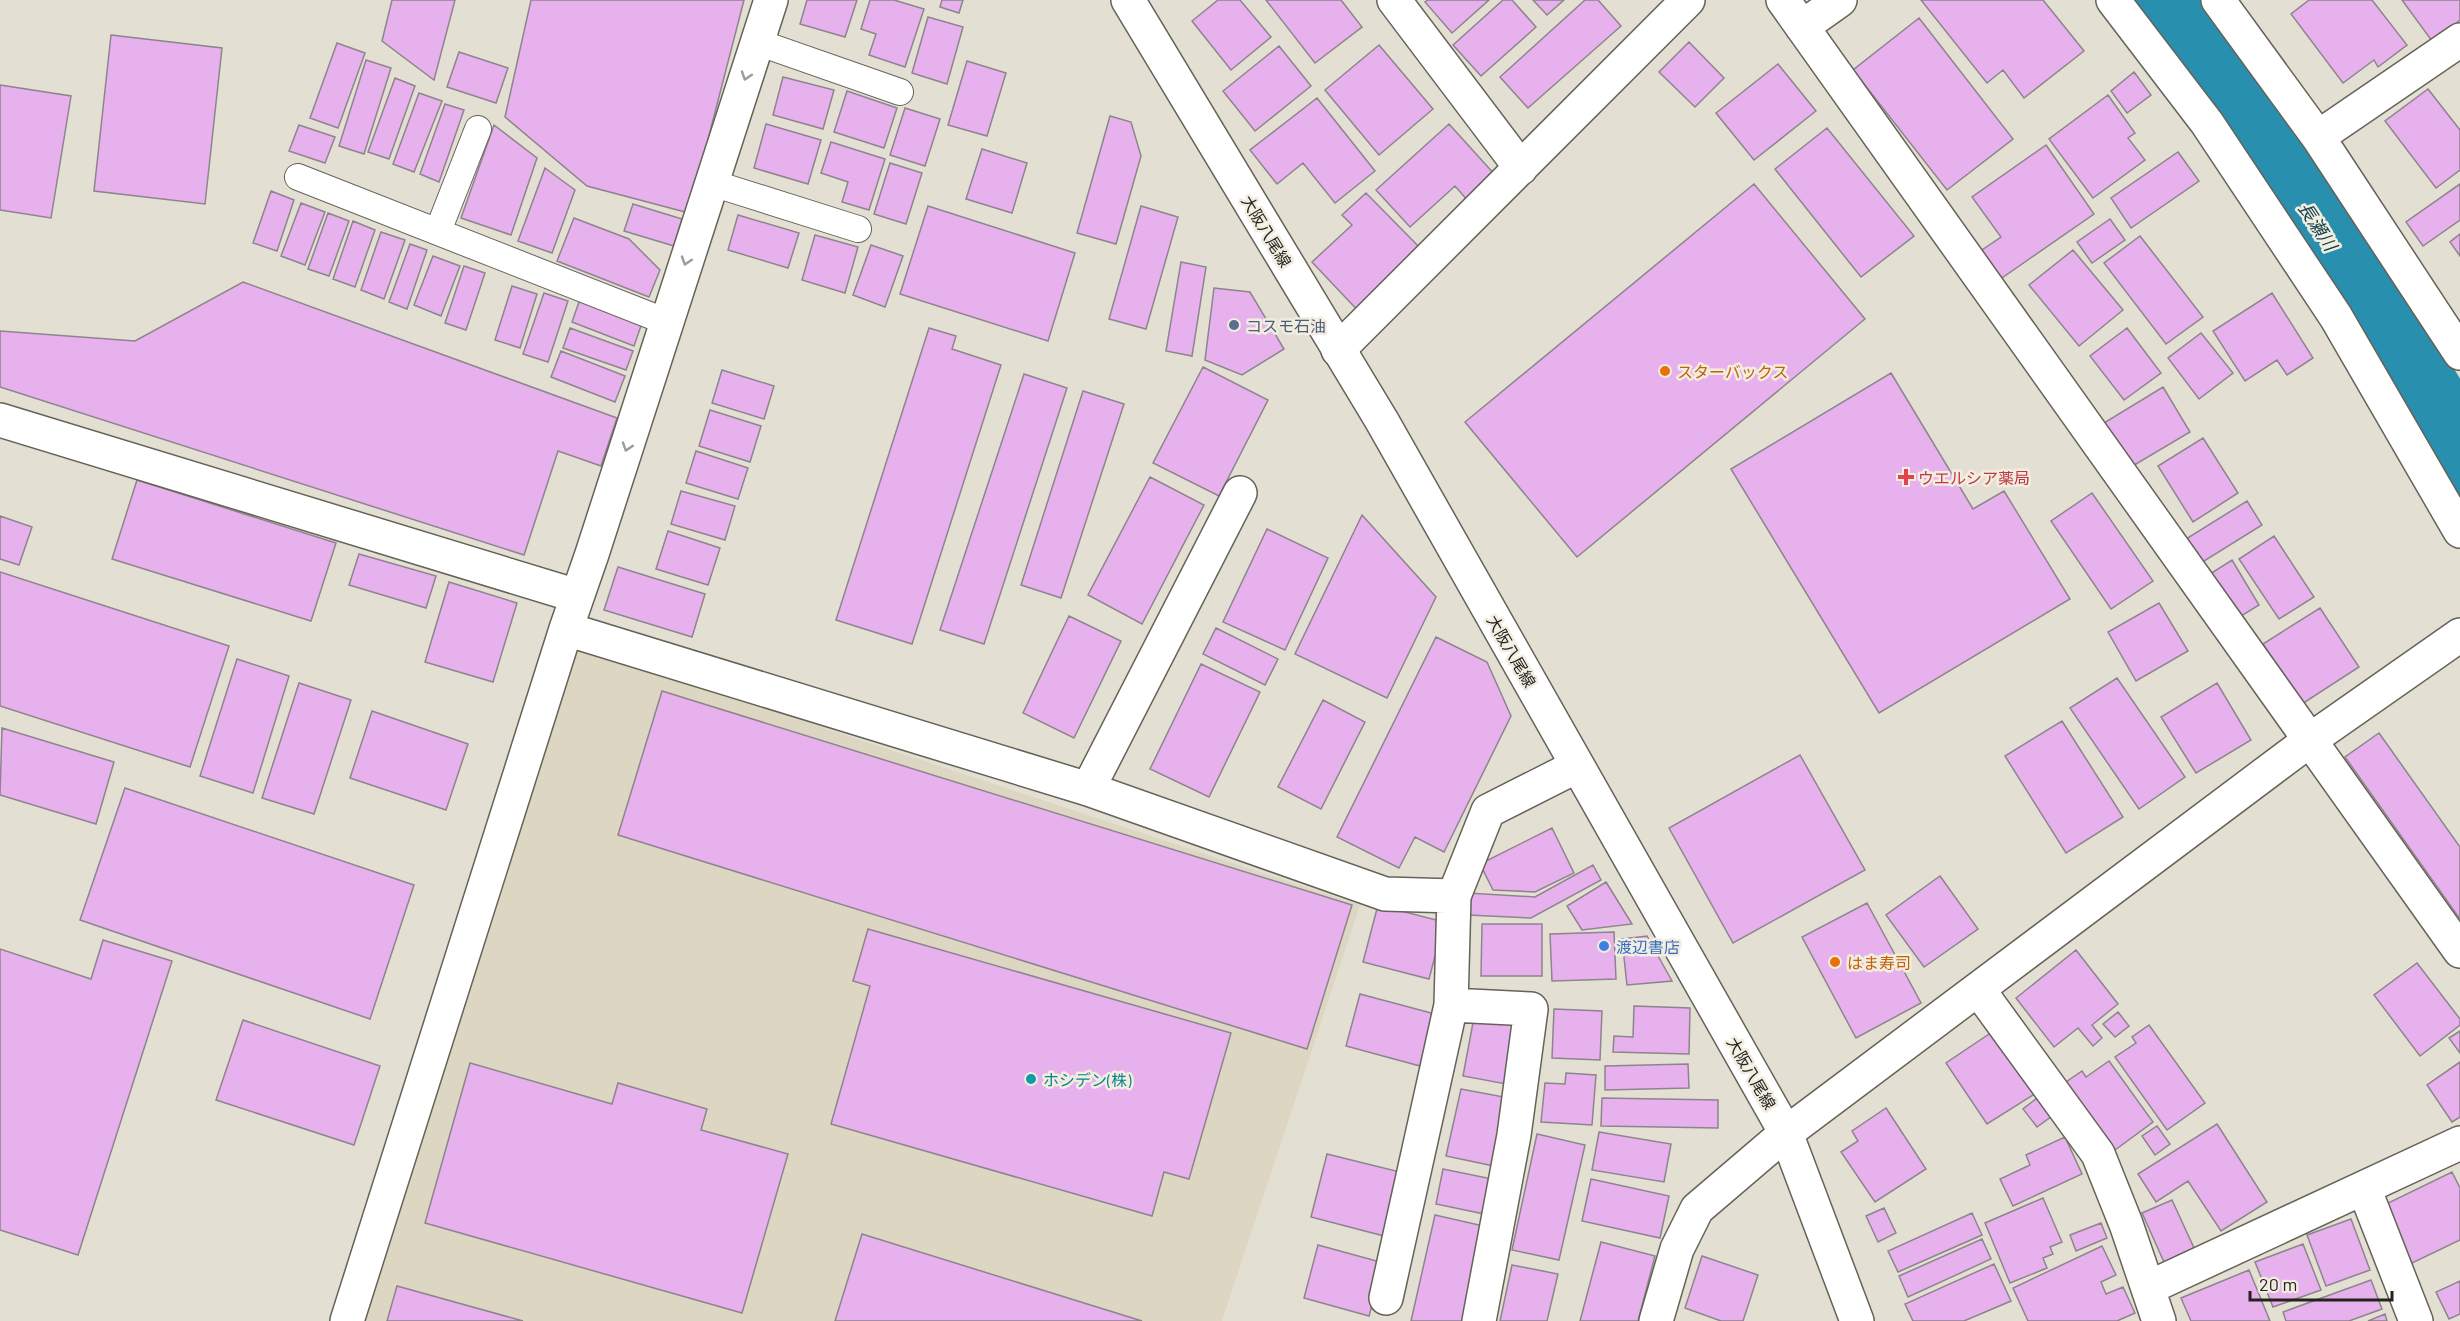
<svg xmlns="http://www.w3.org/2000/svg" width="2460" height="1321" font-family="Barlow,'Noto Sans JP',sans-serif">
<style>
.built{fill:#dcd6c2}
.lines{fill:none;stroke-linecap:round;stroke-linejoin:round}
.river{stroke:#288faf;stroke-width:86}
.building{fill:#e7b1ed;stroke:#8d848d;stroke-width:1.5}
.lane-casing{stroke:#656257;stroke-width:28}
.street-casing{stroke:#656257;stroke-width:36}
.secondary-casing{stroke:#656257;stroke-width:36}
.lane{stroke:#fff;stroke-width:26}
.street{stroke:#fff;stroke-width:33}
.secondary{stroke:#fff;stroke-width:33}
.oneway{stroke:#9c9c9a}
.service-dot{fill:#5c6f8a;stroke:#f1ede0;stroke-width:2}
.food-dot{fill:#e8710a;stroke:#f1ede0;stroke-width:2}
.health-dot{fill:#e0444e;stroke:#f1ede0;stroke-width:2}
.shop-dot{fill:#3f7fe0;stroke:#f1ede0;stroke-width:2}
.culture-dot{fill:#0f9aa8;stroke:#f1ede0;stroke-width:2}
.labels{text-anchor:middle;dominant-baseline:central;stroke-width:5;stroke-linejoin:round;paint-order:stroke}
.street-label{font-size:16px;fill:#24231e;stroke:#f1ede0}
.service-label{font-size:16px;fill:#4e5e75;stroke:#f1ede0;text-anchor:start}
.food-label{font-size:16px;fill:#c56008;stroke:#f1ede0;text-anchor:start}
.health-label{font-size:16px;fill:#be3a42;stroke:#f1ede0;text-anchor:start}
.shop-label{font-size:16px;fill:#366cbe;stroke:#f1ede0;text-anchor:start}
.culture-label{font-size:16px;fill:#0d838f;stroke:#f1ede0;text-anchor:start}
.water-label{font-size:18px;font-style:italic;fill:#0f3b49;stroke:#f1ede0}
</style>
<rect width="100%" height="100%" fill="#e3e0d3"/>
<path class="built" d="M579,647L1360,905L1222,1321H356Z"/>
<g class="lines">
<path class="river" d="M2159,0L2229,92L2332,247L2460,463"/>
</g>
<path class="building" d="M392,0H455L434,80L382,41Z
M531,0H744L689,213L587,186L505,117Z
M807,0H857L845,37L800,24Z
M870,0H894L924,9L905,67L869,55L876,34L861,29Z
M942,0H963L959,13L940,7Z
M1218,0H1240L1271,37L1231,70L1192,21Z
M1266,0H1341L1362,27L1315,63Z
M1428,0H1489L1452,33L1425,2Z
M1503,0H1512L1536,27L1481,76L1453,45Z
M1533,0H1564L1547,15Z
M1585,0H1598L1621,26L1528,108L1500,77Z
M1921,0H2043L2084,51L2024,98L2003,70L1987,83Z
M2309,0H2372L2407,45L2378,67L2374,60L2343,83L2291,14Z
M2402,0H2460V20L2432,41Z
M928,17L963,27L947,84L912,73Z
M1919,18L2013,139L1947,190L1853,70Z
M111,35L222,48L205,204L94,191Z
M1689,42L1724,78L1695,107L1659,72Z
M337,43L365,53L338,128L310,118Z
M1379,45L1433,109L1379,155L1325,90Z
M1279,46L1311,86L1255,131L1223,91Z
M459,52L508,68L496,103L447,87Z
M366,60L391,68L364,154L339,146Z
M967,61L1006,73L987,136L948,125Z
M1778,64L1816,111L1754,160L1716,113Z
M2134,72L2151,95L2127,113L2111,91Z
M783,77L834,90L823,129L773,115Z
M395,78L415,86L389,159L368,152Z
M0,85L71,96L51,218L0,210Z
M2428,89L2460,130V170L2436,188L2385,121Z
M847,91L897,108L884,148L834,132Z
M419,93L442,101L414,172L393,164Z
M2108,95L2135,133L2128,138L2145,160L2093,198L2049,139Z
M1317,98L1375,171L1335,203L1303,163L1277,184L1250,150Z
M445,104L464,110L439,182L420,174Z
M905,108L940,119L925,166L890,155Z
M1110,116L1131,122L1141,156L1116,244L1077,233Z
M766,124L821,140L808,184L754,168Z
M1449,124L1496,176L1468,201L1455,186L1410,227L1376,190Z
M299,125L335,137L325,163L289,151Z
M494,125L537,158L511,235L461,218Z
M1827,128L1914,236L1861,277L1775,169Z
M831,142L885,159L869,210L842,202L848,182L821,173Z
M2046,145L2094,214L1999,280L1979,252L2001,237L1972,197Z
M982,149L1027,163L1012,213L966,199Z
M2178,152L2199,181L2131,228L2111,198Z
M890,163L922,173L906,224L874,214Z
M545,168L575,190L552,253L518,241Z
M1754,184L1865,319L1577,557L1465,422Z
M2460,184V220L2423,246L2406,222Z
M271,191L294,200L277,251L253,243Z
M1366,193L1426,254L1362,315L1312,262L1352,225L1342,215Z
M301,203L325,212L305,265L281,256Z
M633,204L682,219L674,246L624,231Z
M928,206L1075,253L1048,341L900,294Z
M1141,206L1178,217L1146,329L1109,319Z
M328,213L349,221L329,276L308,269Z
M738,215L799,233L788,268L728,250Z
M574,218L629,239L660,270L649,297L557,261Z
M2110,219L2125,240L2092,263L2077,242Z
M353,221L375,230L355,287L333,279Z
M381,232L405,240L384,299L361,290Z
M2460,234V256L2450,242Z
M815,235L858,247L845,293L802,280Z
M2140,236L2203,317L2166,344L2104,263Z
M410,244L427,250L407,309L389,302Z
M871,245L903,256L885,307L853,295Z
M2073,250L2123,310L2079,346L2029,285Z
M433,256L460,266L441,316L414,305Z
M1181,262L1206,267L1192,356L1166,351Z
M464,266L485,273L466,330L445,323Z
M243,282L617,418L601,466L558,451L524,555L0,387V331L135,341Z
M512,286L537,294L520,348L495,340Z
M1214,288L1250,292L1284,349L1242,375L1205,360Z
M544,293L568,301L548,362L523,354Z
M2272,293L2313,358L2287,375L2277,360L2245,381L2213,331Z
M580,299L642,323L634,346L572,322Z
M570,328L633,351L626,370L563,348Z
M929,328L956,336L952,349L1001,365L912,644L836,620Z
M2127,328L2161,373L2124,400L2090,356Z
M2201,333L2233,373L2199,399L2168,358Z
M561,351L625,376L615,402L551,377Z
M1203,367L1268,400L1219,496L1153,463Z
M722,370L774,386L764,419L712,403Z
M1891,373L1973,509L2004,491L2070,599L1879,713L1731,469Z
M1024,374L1067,388L984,644L940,630Z
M2163,387L2190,432L2126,470L2099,426Z
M1083,391L1124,404L1061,598L1021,585Z
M710,410L761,426L750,462L699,446Z
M2203,438L2238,493L2193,522L2158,466Z
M696,451L748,468L738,499L686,483Z
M1150,477L1204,505L1142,624L1088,595Z
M137,480L336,543L311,621L112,559Z
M681,491L735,506L725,540L671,524Z
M2092,493L2153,581L2111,609L2051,521Z
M2247,501L2262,525L2201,563L2186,539Z
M1362,515L1436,597L1387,698L1295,654Z
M0,516L32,527L19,565L0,559Z
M1267,529L1328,558L1285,650L1223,622Z
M668,531L720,548L708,585L656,569Z
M2274,536L2314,597L2279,619L2239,559Z
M359,554L436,576L426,608L349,585Z
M2232,560L2259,605L2238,618L2210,574Z
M618,567L705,594L692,637L604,610Z
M0,572L229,646L190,767L0,706Z
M449,582L517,603L493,682L425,662Z
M2159,603L2188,651L2136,681L2108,632Z
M2320,608L2359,667L2302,704L2263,644Z
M1069,616L1121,641L1074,738L1023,713Z
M1216,628L1278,659L1265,685L1203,654Z
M1436,637L1487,662L1511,716L1444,852L1415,837L1399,868L1337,837Z
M237,659L289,676L253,793L200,776Z
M1201,664L1260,692L1209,797L1150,769Z
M2117,678L2185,777L2139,809L2070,708Z
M299,683L351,700L314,814L262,798Z
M2217,683L2251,740L2196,773L2161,717Z
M662,691L1352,905L1307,1049L618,835Z
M1323,700L1365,722L1321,809L1278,787Z
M372,711L468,744L446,810L350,778Z
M2062,721L2123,817L2066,853L2005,756Z
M2,728L114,762L96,824L0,795Z
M2379,733L2460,847V919L2345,757Z
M1800,755L1865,870L1733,943L1669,828Z
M125,788L414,885L370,1019L80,920Z
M1552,828L1574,873L1535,892L1493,890L1480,864Z
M1593,865L1601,880L1531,918L1468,915V893L1535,897Z
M1940,876L1978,929L1924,967L1886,915Z
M1606,882L1632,924L1582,930L1567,906Z
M1867,903L1921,1003L1856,1038L1802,937Z
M1378,905L1444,922L1429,979L1363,962Z
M1482,924H1542V976H1481Z
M868,929L1231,1033L1189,1179L1164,1172L1152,1216L831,1124L870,986L853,981Z
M1614,932L1616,979L1552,981L1550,934Z
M1647,936L1672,981L1627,985L1622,939Z
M103,940L172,961L78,1255L0,1230V949L91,979Z
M2076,950L2118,1004L2092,1025L2102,1038L2093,1046L2078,1028L2054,1047L2016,998Z
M2417,963L2460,1019V1025L2420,1056L2374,995Z
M1360,994L1435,1014L1420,1066L1346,1046Z
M1634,1006L1690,1008L1689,1054L1613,1052L1614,1036L1633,1037Z
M1554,1009L1602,1011L1600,1060L1552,1058Z
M1475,1012L1518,1019L1506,1084L1463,1076Z
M2118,1012L2129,1026L2115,1037L2103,1024Z
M243,1020L380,1066L354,1145L216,1100Z
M2149,1025L2205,1103L2167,1130L2115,1057L2136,1043L2132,1037Z
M1995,1030L2036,1093L1987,1124L1946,1063Z
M2460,1031V1053L2449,1038Z
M2109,1061L2153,1122L2115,1150L2066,1082L2082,1071L2086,1077Z
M2460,1062V1117L2452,1122L2427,1085Z
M470,1063L612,1104L618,1083L707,1109L701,1130L788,1154L742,1313L425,1223Z
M1688,1064L1689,1088L1605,1090V1066Z
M1566,1073L1596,1075L1592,1125L1541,1122L1545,1083L1565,1084Z
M1461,1089L1509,1098L1494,1166L1446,1156Z
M1602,1098L1718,1100V1128L1601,1126Z
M2037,1098L2052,1116L2037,1127L2023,1109Z
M1886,1108L1926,1169L1875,1202L1841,1152L1858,1141L1852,1131Z
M2217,1124L2267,1202L2221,1231L2188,1181L2156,1202L2138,1174Z
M2157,1126L2170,1144L2155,1155L2142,1136Z
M1599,1132L1671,1144L1664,1182L1592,1170Z
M1537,1134L1585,1145L1559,1260L1512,1250Z
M2065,1137L2082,1174L2013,1206L2000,1179L2030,1165L2026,1155Z
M1327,1154L1400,1172L1384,1236L1311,1217Z
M1443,1169L1497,1180L1489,1215L1436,1204Z
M2452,1172L2460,1188V1240L2410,1264L2382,1206Z
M1591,1179L1669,1196L1660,1238L1582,1221Z
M2043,1198L2062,1242L2050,1247L2053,1254L2043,1258L2047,1268L2010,1283L1985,1223Z
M2172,1200L2194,1248L2164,1262L2142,1213Z
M1884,1208L1896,1233L1878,1242L1866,1216Z
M1972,1213L1982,1235L1898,1272L1888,1251Z
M1435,1215L1488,1227L1466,1321H1411Z
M2351,1219L2370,1270L2326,1286L2307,1235Z
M2101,1223L2107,1238L2076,1251L2070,1235Z
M862,1234L1142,1321H835Z
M1982,1239L1991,1259L1908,1297L1899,1276Z
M1601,1242L1655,1256L1638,1321H1580Z
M2303,1244L2321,1290L2273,1307L2255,1262Z
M1318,1245L1384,1263L1369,1316L1304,1298Z
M2102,1246L2116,1275L2101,1282L2106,1294L2123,1287L2135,1313L2117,1321H2028L2013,1288Z
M1702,1256L1758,1275L1743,1321H1721L1685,1308Z
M1994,1264L2011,1301L1964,1321H1913L1905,1304Z
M1512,1265L1558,1274L1547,1321H1500Z
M2249,1270L2270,1321H2191L2181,1298Z
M2371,1280L2382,1309L2349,1321H2286L2283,1312Z
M2460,1281V1314L2449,1319L2436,1292Z
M397,1286L523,1321H387Z
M2385,1314L2387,1321H2368Z"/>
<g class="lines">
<defs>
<path id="lane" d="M757,42L900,92
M298,177L667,322
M712,183L858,229
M438,231L478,129"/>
<path id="street" d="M1394,0L1521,168
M1783,0L2460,951
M2113,0L2207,123L2336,317L2460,531
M2218,0L2318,137L2460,353
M1802,27L1840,0
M2318,137L2460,40
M1338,350L1688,0
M0,420L577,596
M566,629L1088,789L1385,894L1454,896
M1088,789L1240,493
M1978,989L2098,1154L2126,1224L2159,1321
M1451,1005L1531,1009L1514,1135L1479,1321
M2364,1188L2416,1321
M2148,1288L2460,1143
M1386,1298L1451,1005L1454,896L1488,811L1577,766
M347,1321L566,629L592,554L771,0
M1656,1321L1677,1249L1697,1209L1786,1133L2310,740L2460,635"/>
<path id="secondary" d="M1128,0L1382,421L1786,1133L1857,1321"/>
</defs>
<use href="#lane" class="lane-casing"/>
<use href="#street" class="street-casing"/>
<use href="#secondary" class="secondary-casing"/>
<use href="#lane" class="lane"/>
<use href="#street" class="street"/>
<use href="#secondary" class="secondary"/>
</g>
<defs><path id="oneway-chevron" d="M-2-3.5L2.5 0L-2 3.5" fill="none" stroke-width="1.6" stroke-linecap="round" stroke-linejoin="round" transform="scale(1.5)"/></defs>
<g class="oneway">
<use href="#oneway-chevron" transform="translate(746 76) rotate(108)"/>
<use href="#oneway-chevron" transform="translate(686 261) rotate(108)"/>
<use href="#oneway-chevron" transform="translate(627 447) rotate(108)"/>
</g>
<circle class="service-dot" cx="1234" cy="325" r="6"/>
<g class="food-dot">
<circle cx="1665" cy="371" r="6"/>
<circle cx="1835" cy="962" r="6"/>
</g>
<path class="health-dot" d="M1903 468h6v6h6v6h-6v6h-6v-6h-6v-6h6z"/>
<circle class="shop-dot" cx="1604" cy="946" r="6"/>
<circle class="culture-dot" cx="1031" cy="1079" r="6"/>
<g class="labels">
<g class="street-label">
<text transform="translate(1267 231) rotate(59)">大阪八尾線</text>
<text transform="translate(1512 651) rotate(60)">大阪八尾線</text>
<text transform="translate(1752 1073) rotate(60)">大阪八尾線</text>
</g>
<g class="service-label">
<text x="1246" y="325">コスモ石油</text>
</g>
<g class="food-label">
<text x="1677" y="371">スターバックス</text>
<text x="1847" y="962">はま寿司</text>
</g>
<g class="health-label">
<text x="1918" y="477">ウエルシア薬局</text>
</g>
<g class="shop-label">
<text x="1616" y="946">渡辺書店</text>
</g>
<g class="culture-label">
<text x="1043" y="1079">ホシデン(株)</text>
</g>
<g class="water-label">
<text transform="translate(2318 226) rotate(57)">長瀬川</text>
</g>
</g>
<path d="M2250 1291v9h142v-9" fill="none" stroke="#24231e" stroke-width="3"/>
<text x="2259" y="1291" font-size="18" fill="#24231e" stroke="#f1ede0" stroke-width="4.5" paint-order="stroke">20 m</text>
</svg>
